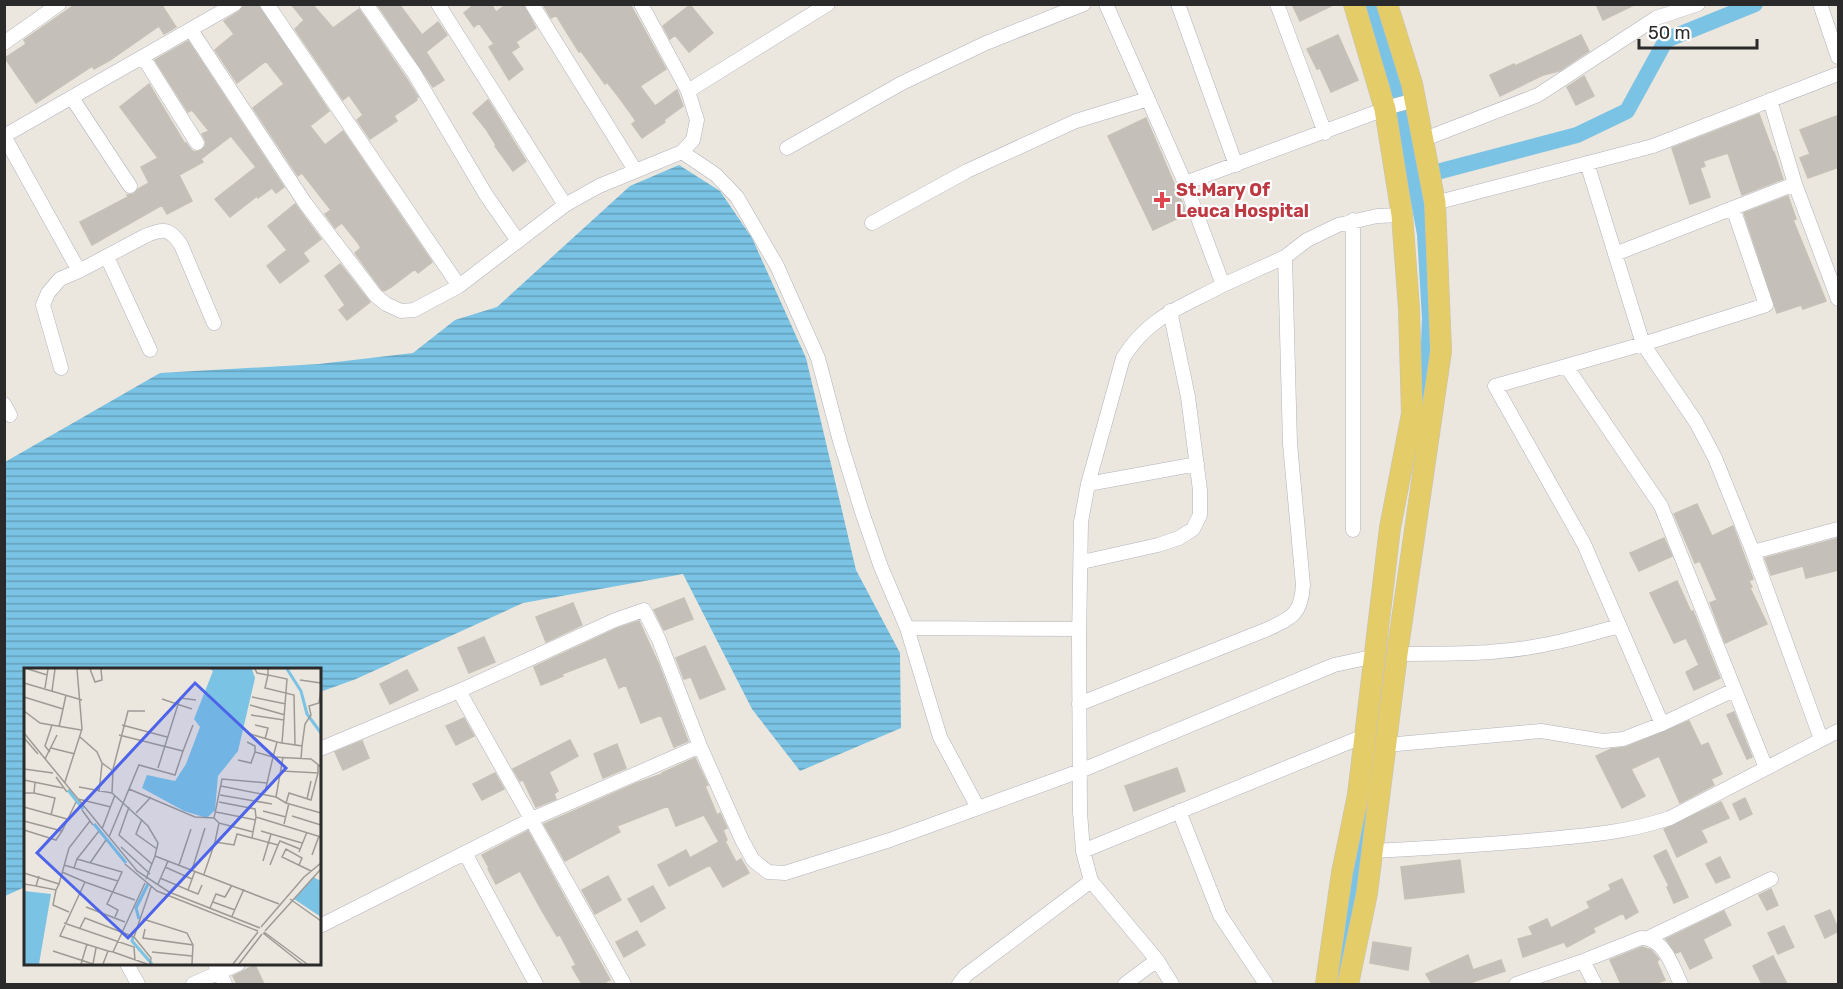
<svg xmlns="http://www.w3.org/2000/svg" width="1843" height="989" font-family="Rubik,sans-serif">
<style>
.water{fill:url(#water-rules)}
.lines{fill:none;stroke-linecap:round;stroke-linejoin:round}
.canal{stroke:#7ac3e4;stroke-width:16}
.building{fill:#c4c0b9;stroke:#c6c1b7;stroke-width:1.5}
.street-casing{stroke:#b1b3bd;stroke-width:15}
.primary-casing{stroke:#c3c3c3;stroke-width:22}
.street{stroke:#fff;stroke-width:14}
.primary{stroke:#e4cc69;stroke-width:21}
.health-dot{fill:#e0444e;stroke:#fff;stroke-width:2}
.labels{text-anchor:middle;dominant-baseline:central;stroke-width:4.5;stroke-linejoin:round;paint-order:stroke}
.health-label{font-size:18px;font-weight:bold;fill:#be3a42;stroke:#fff;text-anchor:start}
.inset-river{fill:none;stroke:#7ac3e4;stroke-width:3}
.inset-road{fill:none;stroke:#9e9b96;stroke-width:1.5}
.view{fill:#4c63ea;fill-opacity:0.15;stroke:#4c63ea;stroke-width:3}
.inset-edge{fill:none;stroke:#2a2a2a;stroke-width:3}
</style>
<defs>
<pattern id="water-rules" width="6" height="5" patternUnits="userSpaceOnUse" patternTransform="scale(1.5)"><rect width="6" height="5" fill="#7ac3e4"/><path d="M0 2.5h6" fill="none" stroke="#649fb9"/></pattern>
</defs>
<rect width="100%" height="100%" fill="#ebe6de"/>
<path class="water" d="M679,165L720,191L752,238L806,358L856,570L900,653L901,728L800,771L752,709L683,574L523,603L356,679L320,692V670H26L25,887L5,896V462L160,373L319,364L413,353L455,320L497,307L630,186Z"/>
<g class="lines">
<path class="canal" d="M1368,4L1397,83L1425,234L1430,318L1427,393
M1418,177L1577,135L1627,111L1666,40L1755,4
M1340,975L1375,745"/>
</g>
<path class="building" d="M76,4H161L176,27L164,34L159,26L110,60L94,69L92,66L36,103L5,58L26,44L24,40Z
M245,4H258L329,111L310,126L325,145L343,131L432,262L418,273L415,269L391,287L384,291L382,290L355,253L361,248L358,243L342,223L335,228L325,214L331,210L302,173L298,176L253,108L284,84L266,61L237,83L215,50L234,34L224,21L240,11Z
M291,4H312L333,28L359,9L406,78L418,97L416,98L417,100L394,116L397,121L370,139L357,120L363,115L349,95L343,100L295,29L304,20Z
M377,4H399L422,35L438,22L447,35L426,52L444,80L433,87Z
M475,4H491L496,12L507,4H523L536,28L516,42L519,47L511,52L523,69L509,80L489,47L494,44L479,23L474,27L464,13Z
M543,4H630L666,69L640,86L655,106L677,90L683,106L664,120L665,122L642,138L632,124L636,121L621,100L607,82L605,84L581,51L579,52L556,15L551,18Z
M1292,4H1335L1300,21Z
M1596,4H1636L1603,20Z
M690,5L713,33L689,52L675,35L670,39L663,26Z
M1338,35L1358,80L1331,92L1320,68L1317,69L1307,49Z
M1581,35L1589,51L1559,71L1543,75L1500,96L1490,75L1514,64L1515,66Z
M188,41L284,187L276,193L272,188L258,198L257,196L230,217L215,199L256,167L231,136L201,159L203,162L179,175L192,201L167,214L162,205L92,245L80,222L128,197L127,195L134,194L138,189L149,183L141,167L158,158L120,107L149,84L185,144L186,143L192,151L197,152L205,147L206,142L202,134L209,131L192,110L188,112L155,60Z
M1584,76L1594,96L1576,105L1567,87Z
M488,100L526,161L513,171L495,146L496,145L486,129L473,113Z
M1759,114L1773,152H1774L1783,179L1742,195L1728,153L1703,161L1705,166L1700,168L1710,197L1690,204L1672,148Z
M1839,115V167L1808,178L1800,158L1810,154L1800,130Z
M1146,118L1187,214L1153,230L1108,136Z
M1788,196L1796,219L1793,220L1826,301L1803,309L1801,305L1777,313L1744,213Z
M295,204L321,239L303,253L309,261L280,283L267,266L287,250L268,226Z
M340,264L370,302L347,320L339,310L345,305L325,276Z
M1697,504L1712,536L1733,526L1753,579L1749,581L1752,587L1750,588L1767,624L1725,643L1710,603L1717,600L1700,561L1695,563L1674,514Z
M1664,538L1672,556L1639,571L1630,553Z
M1839,538V570L1806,578L1803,566L1771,575L1765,558Z
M1677,581L1691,612L1693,611L1720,678L1694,690L1686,672L1699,665L1686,638L1674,643L1650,593Z
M684,598L693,619L664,630L654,610Z
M573,603L582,625L546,642L536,617Z
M639,621L659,665L688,741L674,747L661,715L641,723L626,685L619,688L606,657L562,674L563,676L541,685L534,667L618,628Z
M484,637L495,662L469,673L458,648Z
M705,646L725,689L700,699L691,677L684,679L676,658Z
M407,670L418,690L390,704L380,684Z
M1734,712L1752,757L1747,759L1727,715Z
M464,718L474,736L456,745L446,726Z
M1689,721L1701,746L1708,743L1722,774L1711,779L1714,785L1680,803L1659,756L1631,769L1645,796L1622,808L1596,756L1611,749L1626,747Z
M570,740L578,756L549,772L558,791L554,794L556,799L536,807L523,780L520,781L513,769Z
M362,741L369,758L343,770L335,752Z
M617,744L626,768L603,778L594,754Z
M695,758L708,785L705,786L717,815L720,813L727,828L723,830L727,840L725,841L736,862L741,859L749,873L723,887L710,865L669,886L658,865L686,850L690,858L719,842L704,815L676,826L668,806L617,826L620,832L565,861L544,824L637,783L662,774V773Z
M1177,768L1185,791L1134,811L1125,786Z
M495,773L504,789L482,800L473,784Z
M1745,798L1752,814L1740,820L1733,804Z
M1721,802L1729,818L1701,830L1707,842L1677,857L1664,829Z
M528,831L610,980L602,984H582L572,967L576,965L560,935L557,936L542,911L520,871L496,884L488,869L489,868L482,855Z
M1666,850L1688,897L1674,903L1667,887L1669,886L1654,856Z
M1720,857L1730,877L1716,883L1706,864Z
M1460,860L1464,892L1405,899L1401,867Z
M608,876L621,900L595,914L582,890Z
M1622,879L1638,912L1626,919L1623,913L1593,928L1595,932L1567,947L1564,942L1523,957L1518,939L1533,935L1529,927L1547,919L1551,928L1590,908L1587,902L1611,890L1609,885Z
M653,886L665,908L641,922L628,899Z
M1771,889L1778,905L1767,910L1759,895Z
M1830,910L1839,931L1825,938L1815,916Z
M1724,911L1731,925L1703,939L1712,958L1690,969L1681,951L1676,953L1666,939Z
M1784,926L1794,947L1778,954L1768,933Z
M637,931L645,945L624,957L616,942Z
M1373,942L1411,948L1408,970L1370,963Z
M1642,947L1651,950L1659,959L1657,962L1665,980L1655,984H1621L1610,960Z
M1468,955L1473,970L1501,960L1505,971L1467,984H1432L1426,974Z
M1773,956L1787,984H1762L1753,966Z
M255,965L264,984H237L233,976Z"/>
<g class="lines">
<defs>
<path id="street" d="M267,4L459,286
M366,4L414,73L486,195L518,241
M438,4L565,205
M532,4L635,170
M641,4L688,91
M1178,4L1236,165
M1277,4L1325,133
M1820,4L1838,57
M191,30L305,203L376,296L386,304L401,311L414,310L459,286L565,205L599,186L682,152L693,140L697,120L688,91L828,4
M4,43L59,4
M143,57L197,143
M72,98L130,186
M1770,100L1795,184L1838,299
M4,136L79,271L60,279L48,293L43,305L61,368
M4,136L235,4
M1422,140L1538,95L1656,18L1698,4
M787,148L902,83L986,43L1084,4
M682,152L716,175L737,197L777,266L818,358L840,441L862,512L881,567L907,628L940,737L978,808
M1587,163L1643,344L1696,422L1715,458L1753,552
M1185,183L1393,106L1415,100
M1435,203L1653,146L1838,74
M872,223L967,171L1076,121L1148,99
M1615,254L1733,208
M107,257L150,350
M79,271L145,236C163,228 170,228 181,245L214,323
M1223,285L1285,257L1307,240L1338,225L1377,216L1402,215
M1566,366L1495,386L1584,544L1662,724L1734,690
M4,404L10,415
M1088,484L1197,464
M1353,530V220
M1082,562L1158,545L1179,538L1193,529L1200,515V490L1188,397L1170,311
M907,628L1079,629
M1397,654C1431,653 1466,655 1500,651C1541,648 1580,637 1619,626
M459,691L615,620L644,610L659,640L700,746L742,840L753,860L768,872L785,873L890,840L1080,771L1334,665L1376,656
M1079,704L1268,629C1293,617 1301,614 1303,585L1290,444L1285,257
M1821,739L1753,552L1838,529
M1386,745L1541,731L1603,741L1623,739L1662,724
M320,749L459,691L624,984
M1766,768L1661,506L1566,366L1643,344L1766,305L1733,208L1795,184
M1179,811L1220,915L1266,984
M1083,851L1364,736
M1373,851C1431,848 1489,845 1548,839C1592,835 1628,832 1670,818L1838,731
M465,853L536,984
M1091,881L1157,960L1172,984
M320,926L532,819L700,746
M1648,938L1771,879
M1583,961L1641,938C1665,938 1672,966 1681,984
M127,964L138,984
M215,964L225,984
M193,984L238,964
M959,984L966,975L1091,881L1083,851L1080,812L1079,639L1081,522L1088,484L1123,358C1149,316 1182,307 1223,285L1185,183L1106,4
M1125,984L1157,960
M1516,984L1583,961L1595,984"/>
<path id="primary" d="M1326,984L1342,873L1358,795L1390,528L1412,414L1409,308L1402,215L1385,109L1354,4
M1348,984L1367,893L1397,654L1441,351L1435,203L1412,84L1387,4"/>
</defs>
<use href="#street" class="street-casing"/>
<use href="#primary" class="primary-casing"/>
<use href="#street" class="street"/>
<use href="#primary" class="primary"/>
</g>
<path class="health-dot" d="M1159 191h6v6h6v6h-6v6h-6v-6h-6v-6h6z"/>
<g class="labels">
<g class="health-label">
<text x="1176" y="190">St.Mary Of<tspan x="1176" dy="21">Leuca Hospital</tspan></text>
</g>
</g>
<g transform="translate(24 668)">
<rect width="297" height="297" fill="#ebe6de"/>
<path d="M186,1H228L231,10L214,83L194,108L191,142L183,150L160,143L118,120L123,107L151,113L162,96L176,59L170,51L189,3ZM289,209L297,213V249L270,231ZM0,223L27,226L15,296H0Z" fill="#7ac3e4"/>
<path class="inset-river" d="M263,1L277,23L283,46L297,65M44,122L59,141M70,156L102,195M115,251L112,240L124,216M109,269L108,273L128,296"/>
<path class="inset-road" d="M4,1L23,7M66,1L71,14L78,12L77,1M231,1L233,5L244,7L241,20L270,27L271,77M276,12L297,15M0,15L58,32M21,20L24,1M28,23L31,1M0,29L39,41L42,27M228,29L262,36M138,31L168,41M226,37L261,47M0,43L16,55L57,62M227,47L260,52M98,57L143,69M231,57L244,60L241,71M35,59L39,41M0,65L113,203L145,224L236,260M223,65L253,74M95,67L159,83L169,57M56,69L73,84L78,95L89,103L88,125L124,158L134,175L131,188L255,236M0,70L14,86M223,74L231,78V84L249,89L253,74L258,75L263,11L244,7V1M258,75L278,78L277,91M278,78L281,56L287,47L285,38L295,35L297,20M27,80L51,86M26,84L21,78L28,57M21,91L33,67M214,92L227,95L231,84M134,100L156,30L172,32M0,101L29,105M89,101L104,43H121M257,103L294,105V96M32,109L43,124M0,112L39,120M41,114L58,61L53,1M197,118L252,129L259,89M55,119L88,125M105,121L171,149L190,150M75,124L78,96M241,124L249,89L287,91L297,99M0,125H10L11,114M10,125L31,130L27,147M196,127L248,136M252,129L262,135L265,125L287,132L294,105M54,131L87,139M283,131L287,113M195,134L231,141L232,149M262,135L297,145M0,139L43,151M105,139L95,167L128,196M58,142L69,157M239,143L262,149M192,144L232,152M112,145L127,129M268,148L297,157M118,151L112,166L133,181M0,153L38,163L52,134M195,155L229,164L232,149L297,169M260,156L265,135M78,161L91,127M0,162L32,172L38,163M237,163L278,175M85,169L115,97L151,107L159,83M228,170L254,177L246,197M191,174L210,177L213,166L228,170L229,164M254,177L256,173L276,181M97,179L126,206M275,184L283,164M288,187L295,168M53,191L75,163M239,193L247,166M66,195L82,172M101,196L133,223L234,263M40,197L94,213L83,236L94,242L91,249M155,197L167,161M275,197L278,190L262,181L258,189L287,203M141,199L168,211M50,200L53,191L98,204L94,213M168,202L181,160M38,204L61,214L36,268L84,283M0,205L35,216L45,180L66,153M180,206L191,174L195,155L190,150L198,111L243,115M136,210L164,222L171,203M122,211L131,188M61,214L111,232M0,216L12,218L15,208M134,216L144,193M12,218L32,222L35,216M32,222L29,237L45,244M164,222L174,226L178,217M266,231L297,253M189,234L211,242M62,239L101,254M186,240L192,226L201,229L208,217M208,248L220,221M119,251L163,265L169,277M40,255L110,279L111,292M237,259L280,209L297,195M56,260L61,250L110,269L127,290L126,296M121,261L119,270L169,277L168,296M241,263L297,201M240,264L283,296M239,265L278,296M110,269L127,219M29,283L69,296L72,280M89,284L123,296M128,284L168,288M57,296L63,276M79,296L84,283L89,284L121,215M209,296L234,264M215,296L238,266"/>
<path class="view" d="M171,15L262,100L104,270L13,185Z"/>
<rect width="297" height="297" class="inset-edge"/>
</g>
<rect width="1843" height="989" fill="none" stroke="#2a2a2a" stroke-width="12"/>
<path d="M1639 39v9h118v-9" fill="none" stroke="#2a2a2a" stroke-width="3"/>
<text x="1648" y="39" font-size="18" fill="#2a2a2a" stroke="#ffffff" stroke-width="4.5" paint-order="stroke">50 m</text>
</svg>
